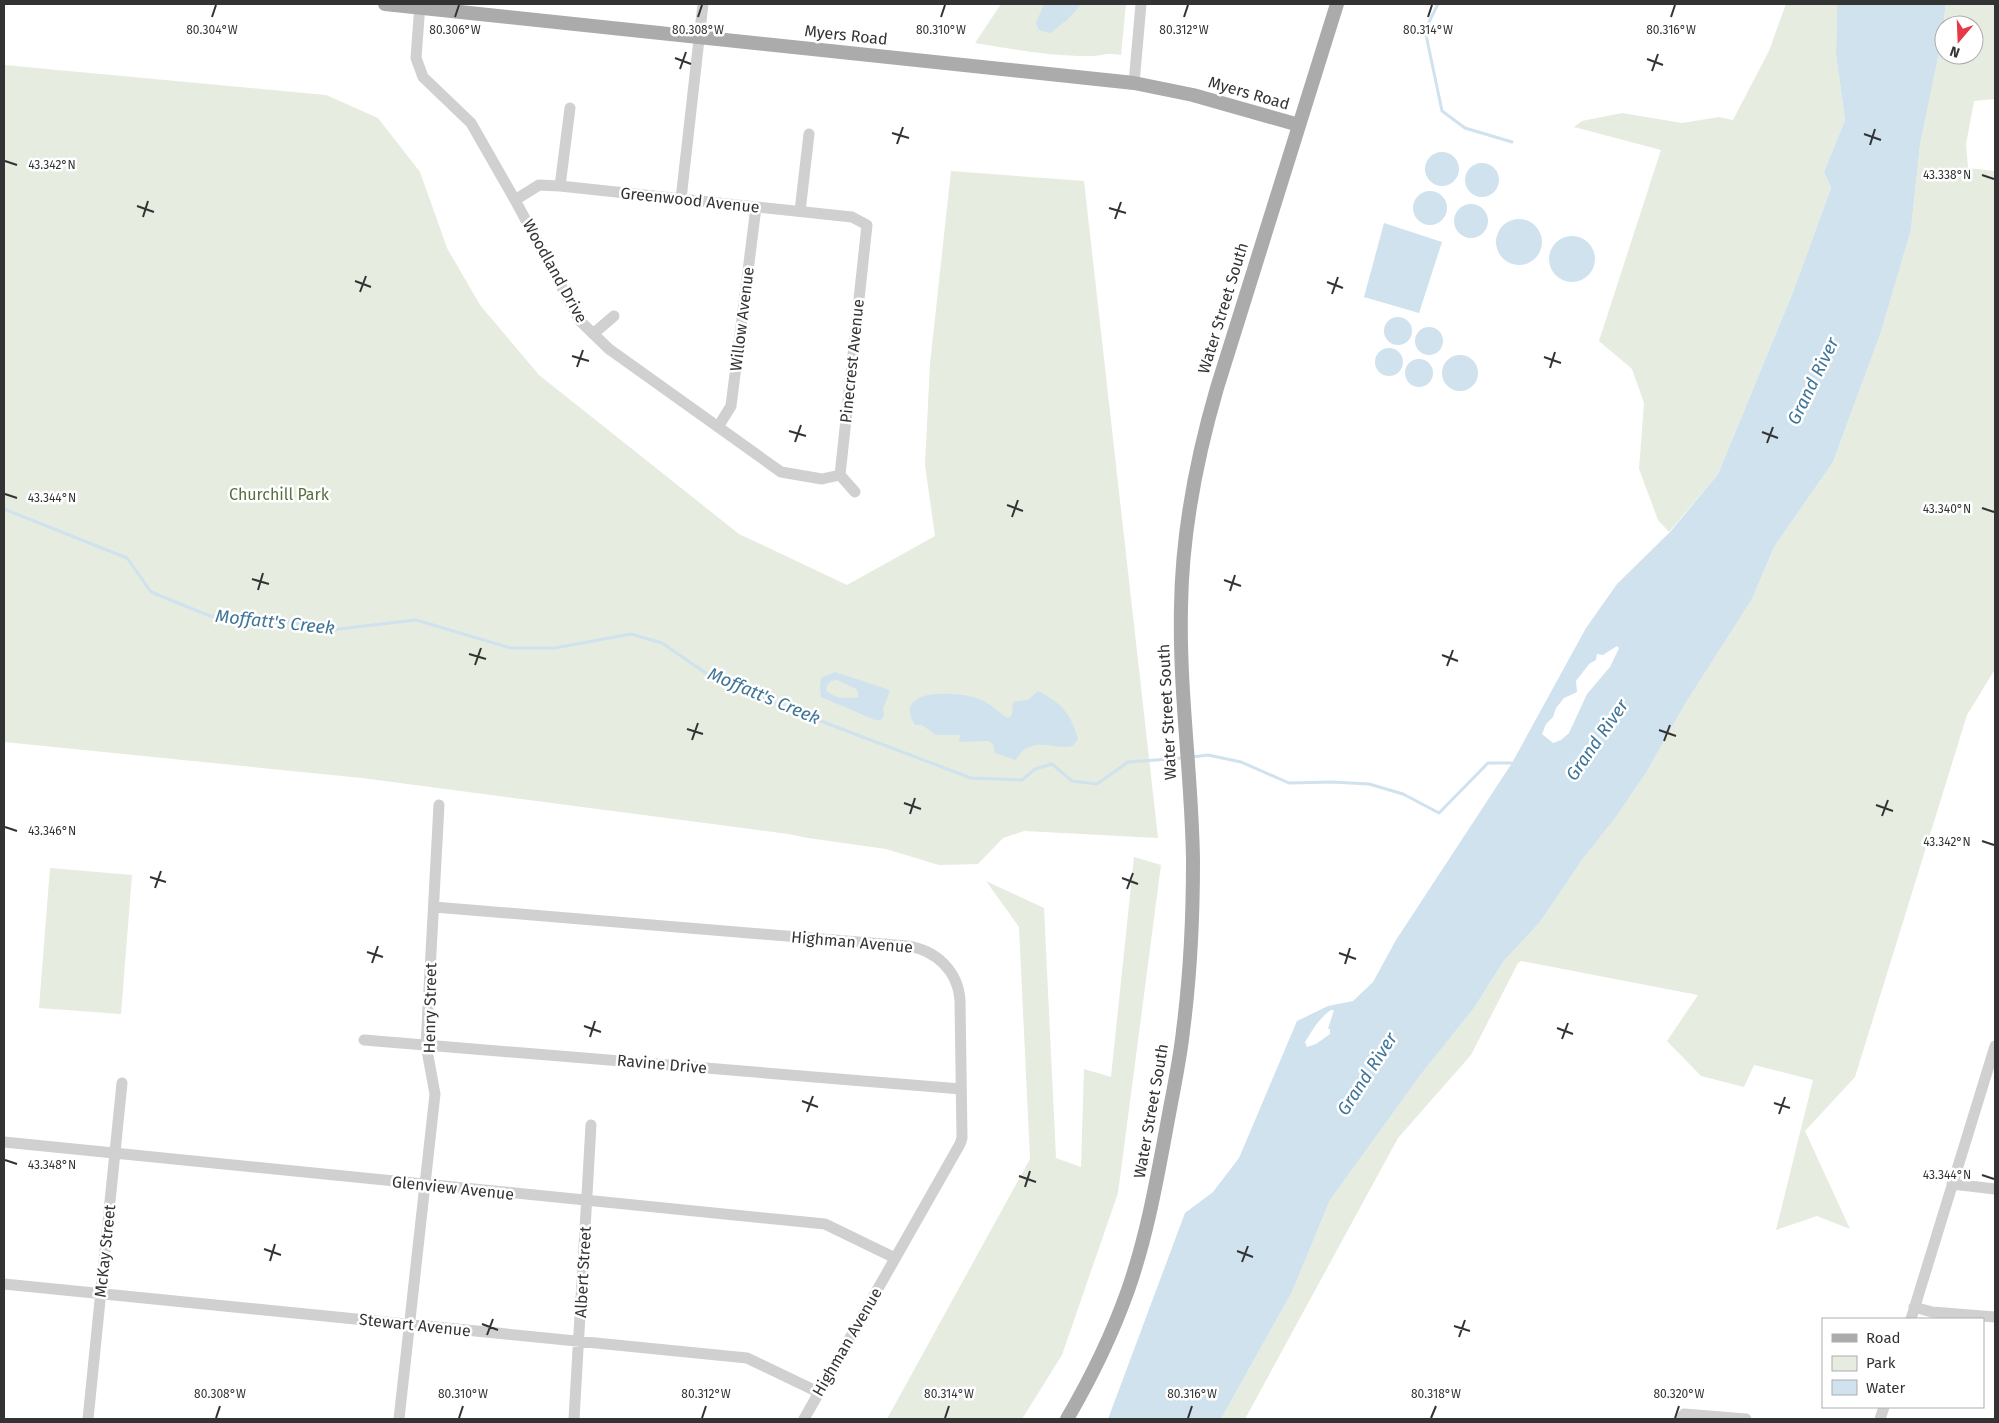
<svg xmlns="http://www.w3.org/2000/svg" width="1999" height="1423" font-family="'Fira Sans',sans-serif">
<style>
.green{fill:#e6ecdf;fill-rule:evenodd}
.water{fill:#cfe2ee;fill-rule:evenodd}
.lines{fill:none;stroke-linecap:round;stroke-linejoin:round}
.stream{stroke:#cfe2ee;stroke-width:3}
.minor{stroke:#d0d0d0;stroke-width:11}
.major{stroke:#ababab;stroke-width:14}
.ticks{fill:none;stroke:#333;stroke-width:2}
.labels{text-anchor:middle;dominant-baseline:central;stroke-width:5;stroke-linejoin:round;paint-order:stroke}
.street-label{font-size:16px;fill:#333;stroke:#fff}
.park-label{font-size:16px;fill:#56703f;stroke:#fff}
.water-label{font-size:18px;font-style:italic;fill:#3f7597;stroke:#fff}
.ticks-label{font-size:12px;text-anchor:middle;fill:#333;stroke:#fff;stroke-width:5;stroke-linejoin:round;paint-order:stroke}
</style>
<rect width="100%" height="100%" fill="#fff"/>
<path class="green" d="M1001,4H1126L1121,55C1105,52 1100,57 1087,56C1050,56 1011,49 975,43Z
M1786,4H1837L1836,55L1845,120L1824,172L1831,188L1793,292L1718,474L1669,532L1658,520L1639,469L1644,403L1632,369L1599,341L1661,150L1574,127L1582,121L1622,113L1682,123L1719,117L1733,120L1769,51Z
M1946,4H1995V99L1974,101L1966,144L1968,168L1995,171V669L1967,715L1855,1077L1805,1131L1850,1229L1817,1216L1776,1230L1813,1080L1754,1065L1744,1087L1701,1076L1667,1041L1698,995L1521,961L1518,963L1471,1055L1398,1138L1245,1419H1221L1292,1292L1330,1200L1422,1073L1474,1008L1503,962L1540,922L1582,860L1616,817L1646,773L1685,704L1752,599L1774,547L1833,462L1881,332L1911,230L1920,145L1940,48ZM1944,25H1974V55H1944Z
M4,65L326,95L378,118L420,172L447,248L480,305L539,375L739,534L847,585L935,536L925,465L930,364L951,171L1084,181L1158,838L1024,831L1003,838L978,864L939,865L886,849L808,838L788,834L362,778L4,742Z
M1134,857L1161,865L1118,1193L1062,1355L1022,1419H887L1030,1159L1019,927L986,881L1044,908L1056,1158L1081,1167L1084,1069L1111,1077Z
M50,868L132,875L121,1014L39,1008Z"/>
<path class="water" d="M1044,4H1082L1067,20L1050,33L1039,30L1036,23Z
M1837,4H1946L1940,48L1920,145L1911,230L1881,332L1833,462L1774,547L1752,599L1685,704L1646,773L1616,817L1582,860L1540,922L1503,962L1474,1008L1422,1073L1330,1200L1292,1292L1221,1419H1108L1185,1213L1213,1192L1239,1158L1297,1021L1328,1006L1353,1001L1373,982L1396,940L1512,763L1586,628L1617,584L1670,532L1718,474L1793,292L1831,188L1824,172L1845,120L1836,55ZM1617,646L1619,648L1610,667L1587,694L1569,733L1561,740L1553,743L1542,734L1546,724L1553,717L1556,708L1564,698L1577,692L1576,681L1589,664L1596,660L1597,654L1603,655ZM1331,1010H1334L1328,1029H1330V1034L1316,1044L1307,1047L1305,1042C1312,1031 1319,1018 1331,1010Z
M1425 169a17 17 0 1 1 34 0a17 17 0 1 1-34 0Z
M1465 180a17 17 0 1 1 34 0a17 17 0 1 1-34 0Z
M1413 208a17 17 0 1 1 34 0a17 17 0 1 1-34 0Z
M1454 221a17 17 0 1 1 34 0a17 17 0 1 1-34 0Z
M1496 242a23 23 0 1 1 46 0a23 23 0 1 1-46 0Z
M1384,223L1442,242L1419,313L1364,297Z
M1549 259a23 23 0 1 1 46 0a23 23 0 1 1-46 0Z
M1384 331a14 14 0 1 1 28 0a14 14 0 1 1-28 0Z
M1415 341a14 14 0 1 1 28 0a14 14 0 1 1-28 0Z
M1375 362a14 14 0 1 1 28 0a14 14 0 1 1-28 0Z
M1442 373a18 18 0 1 1 36 0a18 18 0 1 1-36 0Z
M1405 373a14 14 0 1 1 28 0a14 14 0 1 1-28 0Z
M835,672L890,690L883,709L884,715L881,720H875L821,697L820,686L821,678ZM837,680L856,689L858,693V697C847,699 834,699 826,690L828,684L831,681Z
M1038,691C1061,703 1071,713 1078,739L1073,746C1058,750 1043,741 1029,747C1022,749 1020,756 1015,760L995,753L993,744L989,741L959,742L960,735H936L922,725H915C891,686 960,692 979,699C991,703 998,713 1008,718L1012,715L1013,702L1028,700Z"/>
<g class="lines">
<path class="stream" d="M1438,4L1425,30L1442,111L1465,128L1512,142
M4,509L127,558L151,592L210,616L291,622L330,630L416,620L511,648H555L631,634L662,643L713,678L831,725L971,778L1022,780L1035,769L1052,764L1072,781L1097,784L1128,762L1183,758
M1192,757L1208,755L1241,762L1289,783L1332,782L1369,784L1403,794L1439,813L1488,763H1512"/>
<path class="minor" d="M420,4L416,58L423,77L471,123L515,200L580,321L609,349L781,472L822,479L840,475
M1134,83L1141,4
M560,186L570,108
M681,199L703,4
M515,200L539,185L560,186L852,217L867,225L840,475L855,492
M800,211L809,134
M593,334L614,316
M718,427L731,406L756,207
M434,907L907,946C936,950 958,971 960,1000L962,1138L960,1144L804,1419
M364,1040L961,1089
M4,1142L825,1224L895,1258
M1952,1184L1995,1189
M4,1284L747,1358L818,1392
M1914,1307L1932,1312L1995,1317
M1911,1319L1995,1046
M88,1419L122,1083
M399,1419L435,1094L426,1045L439,805
M574,1419L591,1125
M1681,1419L1684,1414L1746,1419
M1880,1419L1884,1407"/>
<path class="major" d="M385,4L1134,83L1193,95L1299,125
M1067,1419C1091,1378 1112,1335 1128,1290C1148,1233 1158,1173 1169,1114C1174,1087 1180,1059 1183,1031C1190,977 1193,916 1193,861C1192,777 1179,692 1181,607C1182,533 1196,460 1217,388L1337,4"/>
</g>
<path class="ticks" d="M212,17L216,5M455,17L459,5M698,17L702,5M941,17L945,5M1184,17L1188,5M1428,17L1432,5M1671,17L1675,5M675,58L691,64M1647,59L1663,65M680,69L686,52M1652,71L1658,54M892,133L909,138M1864,134L1881,140M897,144L903,127M1870,145L1875,129M5,161L17,165M1982,175L1994,179M137,206L154,212M1109,208L1126,213M143,217L148,201M1115,219L1121,202M355,281L371,287M1327,282L1343,288M360,292L366,276M1332,294L1338,277M572,356L589,361M1544,357L1561,363M577,367L583,350M1550,368L1555,352M789,431L806,436M1762,432L1778,438M795,442L801,425M1767,443L1773,427M5,494L17,498M1007,505L1023,511M1982,508L1994,512M1012,517L1018,500M252,579L269,584M1224,580L1241,586M258,590L263,573M1230,591L1235,575M469,654L486,659M1442,655L1458,661M475,665L481,648M1447,666L1453,650M687,729L703,734M1659,730L1676,736M692,740L698,723M1664,741L1670,725M904,803L921,809M1876,805L1893,811M910,814L915,798M1882,816L1888,800M5,827L17,831M1982,841L1994,845M150,877L166,882M1122,878L1138,884M155,888L161,871M1127,889L1133,873M367,952L383,957M1339,953L1356,959M372,963L378,946M1345,964L1350,948M584,1026L601,1032M1557,1028L1573,1034M590,1037L595,1021M1562,1039L1568,1023M802,1101L818,1107M1774,1103L1790,1108M807,1112L813,1096M1779,1114L1785,1097M5,1160L17,1164M1982,1175L1994,1179M1019,1176L1036,1182M1025,1187L1030,1171M264,1249L281,1255M1237,1251L1253,1257M270,1261L275,1244M1242,1262L1248,1246M482,1324L498,1330M1454,1326L1470,1331M487,1335L493,1319M1459,1337L1465,1320M216,1418L220,1406M459,1418L463,1406M702,1418L706,1406M945,1418L949,1406M1188,1418L1192,1406M1431,1418L1436,1406M1675,1418L1679,1406"/>
<g class="labels">
<g class="street-label">
<text transform="translate(846 35) rotate(6)">Myers Road</text>
<text transform="translate(1249 93) rotate(16)">Myers Road</text>
<text transform="translate(690 200) rotate(6)">Greenwood Avenue</text>
<text transform="translate(555 271) rotate(61)">Woodland Drive</text>
<text transform="translate(1223 308) rotate(-73)">Water Street South</text>
<text transform="translate(742 319) rotate(-83)">Willow Avenue</text>
<text transform="translate(852 361) rotate(-84)">Pinecrest Avenue</text>
<text transform="translate(1167 712) rotate(-93)">Water Street South</text>
<text transform="translate(852 942) rotate(5)">Highman Avenue</text>
<text transform="translate(430 1008) rotate(-89)">Henry Street</text>
<text transform="translate(662 1064) rotate(5)">Ravine Drive</text>
<text transform="translate(1151 1111) rotate(-80)">Water Street South</text>
<text transform="translate(453 1188) rotate(6)">Glenview Avenue</text>
<text transform="translate(105 1251) rotate(-84)">McKay Street</text>
<text transform="translate(583 1272) rotate(-87)">Albert Street</text>
<text transform="translate(415 1325) rotate(6)">Stewart Avenue</text>
<text transform="translate(847 1342) rotate(-60)">Highman Avenue</text>
</g>
<g class="park-label">
<text x="279" y="494">Churchill Park</text>
</g>
<g class="water-label">
<text transform="translate(1813 381) rotate(-64)">Grand River</text>
<text transform="translate(275 622) rotate(6)">Moffatt's Creek</text>
<text transform="translate(764 696) rotate(23)">Moffatt's Creek</text>
<text transform="translate(1597 740) rotate(-55)">Grand River</text>
<text transform="translate(1367 1074) rotate(-57)">Grand River</text>
</g>
</g>
<g class="ticks-label">
<text x="212" y="34">80.304°W</text>
<text x="455" y="34">80.306°W</text>
<text x="698" y="34">80.308°W</text>
<text x="941" y="34">80.310°W</text>
<text x="1184" y="34">80.312°W</text>
<text x="1428" y="34">80.314°W</text>
<text x="1671" y="34">80.316°W</text>
<text x="52" y="169">43.342°N</text>
<text x="1947" y="179">43.338°N</text>
<text x="52" y="502">43.344°N</text>
<text x="1947" y="513">43.340°N</text>
<text x="52" y="835">43.346°N</text>
<text x="1947" y="846">43.342°N</text>
<text x="52" y="1169">43.348°N</text>
<text x="1947" y="1179">43.344°N</text>
<text x="220" y="1398">80.308°W</text>
<text x="463" y="1398">80.310°W</text>
<text x="706" y="1398">80.312°W</text>
<text x="949" y="1398">80.314°W</text>
<text x="1192" y="1398">80.316°W</text>
<text x="1436" y="1398">80.318°W</text>
<text x="1679" y="1398">80.320°W</text>
</g>
<rect width="1999" height="1423" fill="none" stroke="#333333" stroke-width="10"/>
<rect x="1822" y="1318" width="162" height="90" fill="#ffffff" stroke="#adadad"/>
<rect x="1832" y="1334" width="25" height="8" fill="#ababab" stroke="#adadad"/>
<text x="1866" y="1343" font-size="15" fill="#333333">Road</text>
<rect x="1832" y="1356" width="25" height="15" fill="#e6ecdf" stroke="#adadad"/>
<text x="1866" y="1368" font-size="15" fill="#333333">Park</text>
<rect x="1832" y="1380" width="25" height="15" fill="#cfe2ee" stroke="#adadad"/>
<text x="1866" y="1393" font-size="15" fill="#333333">Water</text>
<g transform="translate(1959 40) rotate(199)"><circle r="24" fill="#ffffff" stroke="#adadad"/>
<path d="M0-4L9 19L0 12L-9 19Z" fill="#e63946"/>
<text y="-8" font-size="14" font-weight="bold" text-anchor="middle" fill="#333333">N</text>
</g>
</svg>
